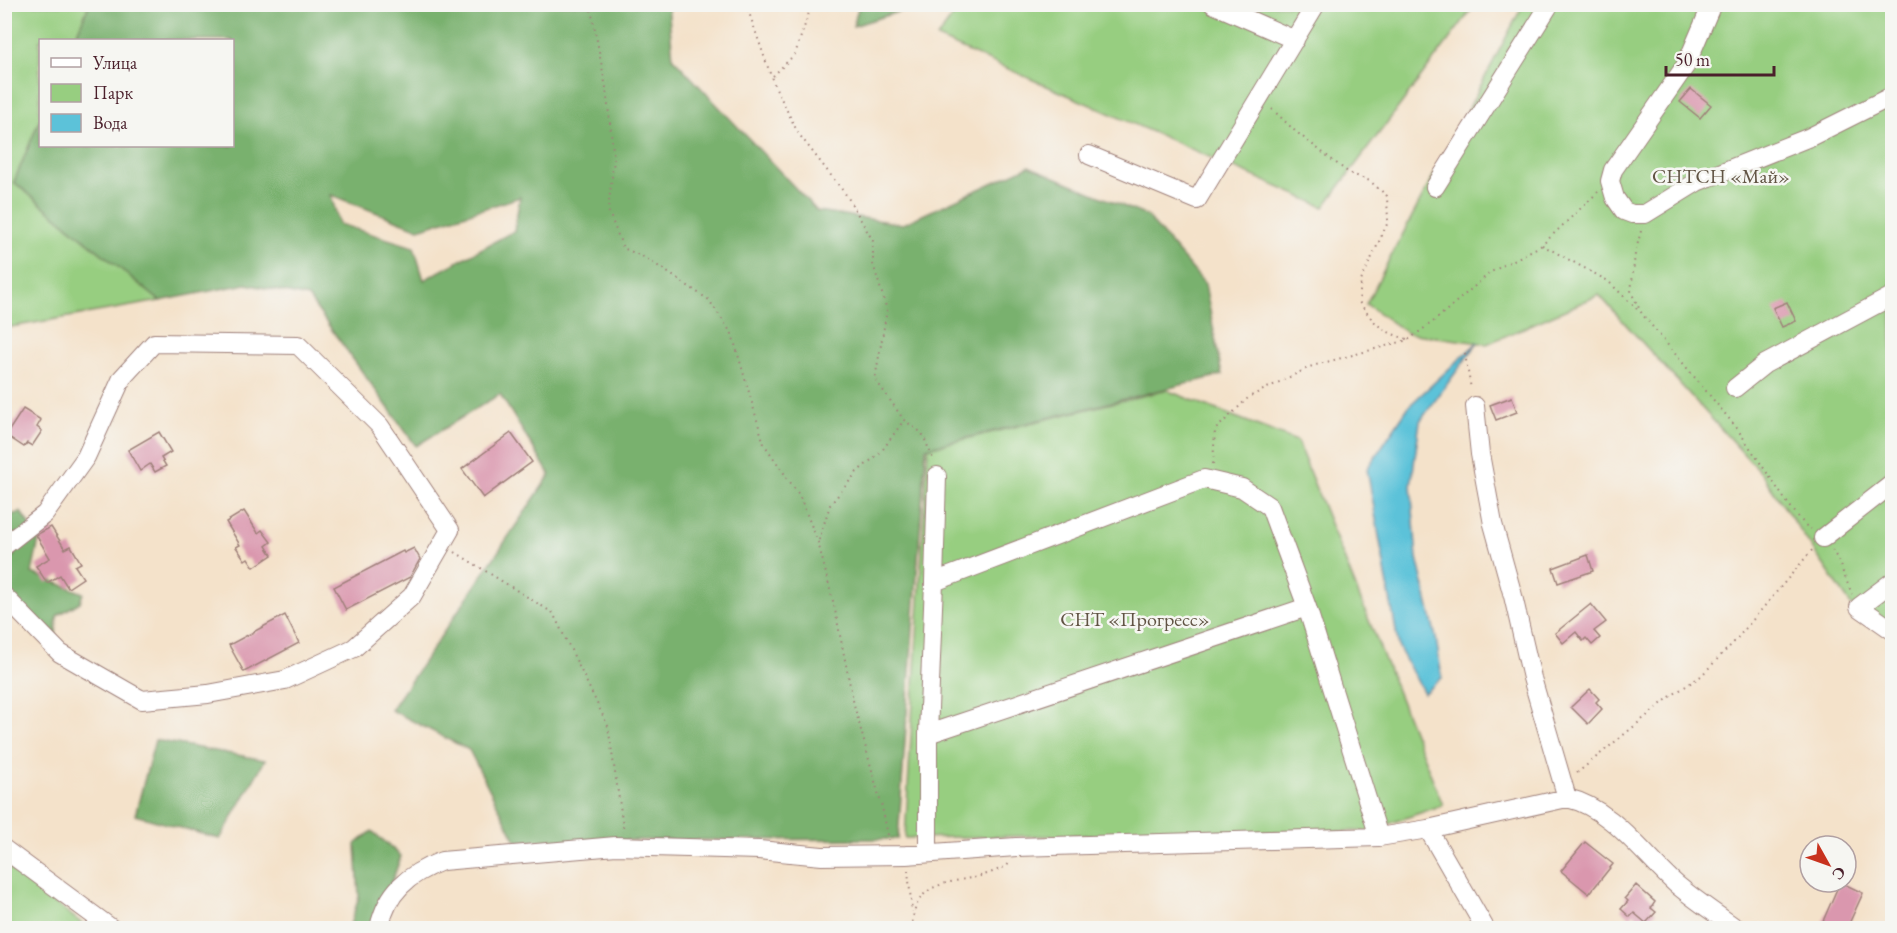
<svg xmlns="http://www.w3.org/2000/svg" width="1897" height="933" font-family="'EB Garamond',serif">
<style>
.green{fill:#97ce80;stroke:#707656;stroke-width:1.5}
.forest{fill:#79b16e;stroke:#62684c;stroke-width:1.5;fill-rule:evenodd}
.water{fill:#5cc2d9;stroke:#537082;stroke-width:1.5}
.building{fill:#da97ae}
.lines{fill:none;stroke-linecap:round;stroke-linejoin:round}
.minor-casing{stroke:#9f807a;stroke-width:20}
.path{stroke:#9f807a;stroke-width:2;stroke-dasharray:1.5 4.5;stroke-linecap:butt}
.minor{stroke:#fff;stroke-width:18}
.labels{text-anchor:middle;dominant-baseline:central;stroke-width:5;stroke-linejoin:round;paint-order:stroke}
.park-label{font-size:20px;fill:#615444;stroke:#f6f6f2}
</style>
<rect width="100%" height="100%" fill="#f6f6f2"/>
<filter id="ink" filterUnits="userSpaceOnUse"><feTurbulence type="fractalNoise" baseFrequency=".0167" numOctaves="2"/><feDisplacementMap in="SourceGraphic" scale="12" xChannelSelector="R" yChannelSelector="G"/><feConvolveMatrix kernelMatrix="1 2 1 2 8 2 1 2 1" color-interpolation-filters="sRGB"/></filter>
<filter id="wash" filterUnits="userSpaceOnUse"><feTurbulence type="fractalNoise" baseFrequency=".008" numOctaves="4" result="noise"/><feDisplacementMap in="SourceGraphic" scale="24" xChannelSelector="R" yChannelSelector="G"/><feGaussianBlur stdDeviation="1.35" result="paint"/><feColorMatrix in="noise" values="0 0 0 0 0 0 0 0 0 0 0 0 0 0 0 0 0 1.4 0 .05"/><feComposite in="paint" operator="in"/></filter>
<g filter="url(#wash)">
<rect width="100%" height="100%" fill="#f4e2ca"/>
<path class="green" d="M5,5H89L74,40H40V119L14,182L160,301L5,328Z
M961,5H1475L1324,207L937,38Z
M1523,5H1892V634L1851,605L1761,473L1599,295L1487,344L1407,333L1366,304Z
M1166,390L1297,441L1443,805L1368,831L905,838L928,448Z
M4,865H5L88,928H5Z"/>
<path class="forest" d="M89,5H668L673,58L817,211L903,224L1029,166L1147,216L1205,284L1222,375L926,448L898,839L516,841L469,750L391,710L550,475L500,394L416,446L308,297L246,284L160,301L14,182L40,119V146H232V40H74ZM331,195L419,229L520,197L514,231L424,280L414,247L339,224Z
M859,5V4L920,5L853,26Z
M21,512L39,540L32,573L83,593L80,602L57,616L56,638L5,605V559L14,556L5,517Z
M155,740L265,760L220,839L135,815Z
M372,831L401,856L376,928H349L359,897L356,844Z"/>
<path class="water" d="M1478,342L1420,421L1411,486L1417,558L1436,638L1442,678L1424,693L1399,648L1367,469L1409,406Z"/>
<g id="blocks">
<path class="building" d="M1691,89L1711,105L1700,118L1680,102Z
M1787,302L1796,321L1782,327L1773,308Z
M1512,397L1517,412L1496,420L1490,405Z
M23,409L41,420L37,427L42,431L32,446L27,443L24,447L6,435Z
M159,432L171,452L161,458L166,466L155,472L150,464L140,471L128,450Z
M511,433L532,462L483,498L462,469Z
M244,511L258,533L262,530L271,542L266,546L272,555L254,567L248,558L245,560L236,547L240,545L226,522Z
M51,527L65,549L71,546L81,563L75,566L83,578L68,588L60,575L47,583L36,566L50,558L36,535Z
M414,548L420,559L410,577L346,610L334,587L403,551L404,553Z
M1588,555L1593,571L1558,583L1553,568Z
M1591,604L1606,622L1594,631L1600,638L1592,645L1586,638L1583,641L1576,632L1563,643L1555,633Z
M285,615L299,643L244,672L229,645Z
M1590,689L1599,699L1596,702L1602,709L1588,724L1571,707Z
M1585,842L1613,864L1589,894L1561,871Z
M1840,882L1863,893L1847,928H1820Z
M1636,885L1655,902L1651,908L1656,912L1646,923L1634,913L1630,917L1621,909L1628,901L1625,898Z"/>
</g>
</g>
<g filter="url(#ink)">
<use href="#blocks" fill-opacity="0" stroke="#9f807a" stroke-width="1.5"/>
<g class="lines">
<defs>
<path id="minor" d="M1213,4L1295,40
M1712,4L1686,65L1613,170L1610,181L1615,198L1624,211L1632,214H1645L1697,182L1810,137L1892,96
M1089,155L1197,200L1316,4
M1435,187L1550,4
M1735,388L1765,364L1892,296
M1475,406L1480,454L1493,524L1513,596L1532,678L1567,798
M1823,538L1892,484
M4,546L45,514L86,457L122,378L154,343L298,345L380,426L450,530L412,596L354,648L285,680L208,694L142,700L60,653L4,596
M934,582L937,476
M1892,582L1859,607L1892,630
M928,734L1307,607
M1428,829L1567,798C1612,808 1643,855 1676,884C1695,900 1716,914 1736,928
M4,849L111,928
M928,853V734L934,582L1204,479L1242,488L1270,507L1307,607L1379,837
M379,928C387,892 408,874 442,861L616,846L759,850L822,856L906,855L1016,847L1379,837L1428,829L1485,928"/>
</defs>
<use href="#minor" class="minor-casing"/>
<path class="path" d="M590,4L606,88L614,159L608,210L623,248L646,258L709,300L732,334L764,444L799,495L818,542L834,605L854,705L882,807L889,840
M746,4L773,82L798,133L847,196L873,241V264L887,310L875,379L904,420L922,433L934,461
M773,76L795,54L812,4
M1272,109L1295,131L1349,173L1370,181L1387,196L1388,222L1361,281L1359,302C1375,324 1380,331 1407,339
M1641,231L1635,254L1631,292L1642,314L1736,427L1786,501L1805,525L1811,529
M1542,245L1608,281L1640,312
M1465,354L1471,389
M1213,464L1215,430L1249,397L1312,366L1408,340L1434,321L1491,272L1542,245L1598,192
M819,540L830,505L857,472L881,452L904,420
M1832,550L1837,558L1852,594
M455,552L553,613L608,726L624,832
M1577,773L1671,696L1701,676L1734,642L1813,549
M908,870L912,912
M912,928C914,884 941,884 976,877C987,875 997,870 1007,866L1009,863"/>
<use href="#minor" class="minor"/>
</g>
</g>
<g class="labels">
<g class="park-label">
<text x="1721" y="176">СНТСН «Май»</text>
<text x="1135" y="619">СНТ «Прогресс»</text>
</g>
</g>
<rect width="1897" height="933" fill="none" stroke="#f6f6f2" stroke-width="24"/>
<rect x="39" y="39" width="195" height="108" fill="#f6f6f2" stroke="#b1a0a2" stroke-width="1.5"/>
<rect x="51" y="58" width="30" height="9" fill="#ffffff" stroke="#b1a0a2" stroke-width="1.5"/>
<text x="93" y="69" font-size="18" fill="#4a1f2b">Улица</text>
<rect x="51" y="84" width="30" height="18" fill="#97ce80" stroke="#b1a0a2" stroke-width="1.5"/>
<text x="93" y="99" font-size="18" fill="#4a1f2b">Парк</text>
<rect x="51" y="114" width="30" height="18" fill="#5cc2d9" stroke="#b1a0a2" stroke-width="1.5"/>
<text x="93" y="129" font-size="18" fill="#4a1f2b">Вода</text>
<g transform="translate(1828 864) rotate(130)"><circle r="28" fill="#f6f6f2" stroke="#b1a0a2" stroke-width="1.5"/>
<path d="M0-4.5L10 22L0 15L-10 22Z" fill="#c8321e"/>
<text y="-9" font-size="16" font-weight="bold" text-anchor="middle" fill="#4a1f2b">С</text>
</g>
<path d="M1666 66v9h108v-9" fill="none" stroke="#4a1f2b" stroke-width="3"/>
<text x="1675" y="66" font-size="18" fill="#4a1f2b" stroke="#f6f6f2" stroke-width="4.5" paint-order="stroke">50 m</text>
</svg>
